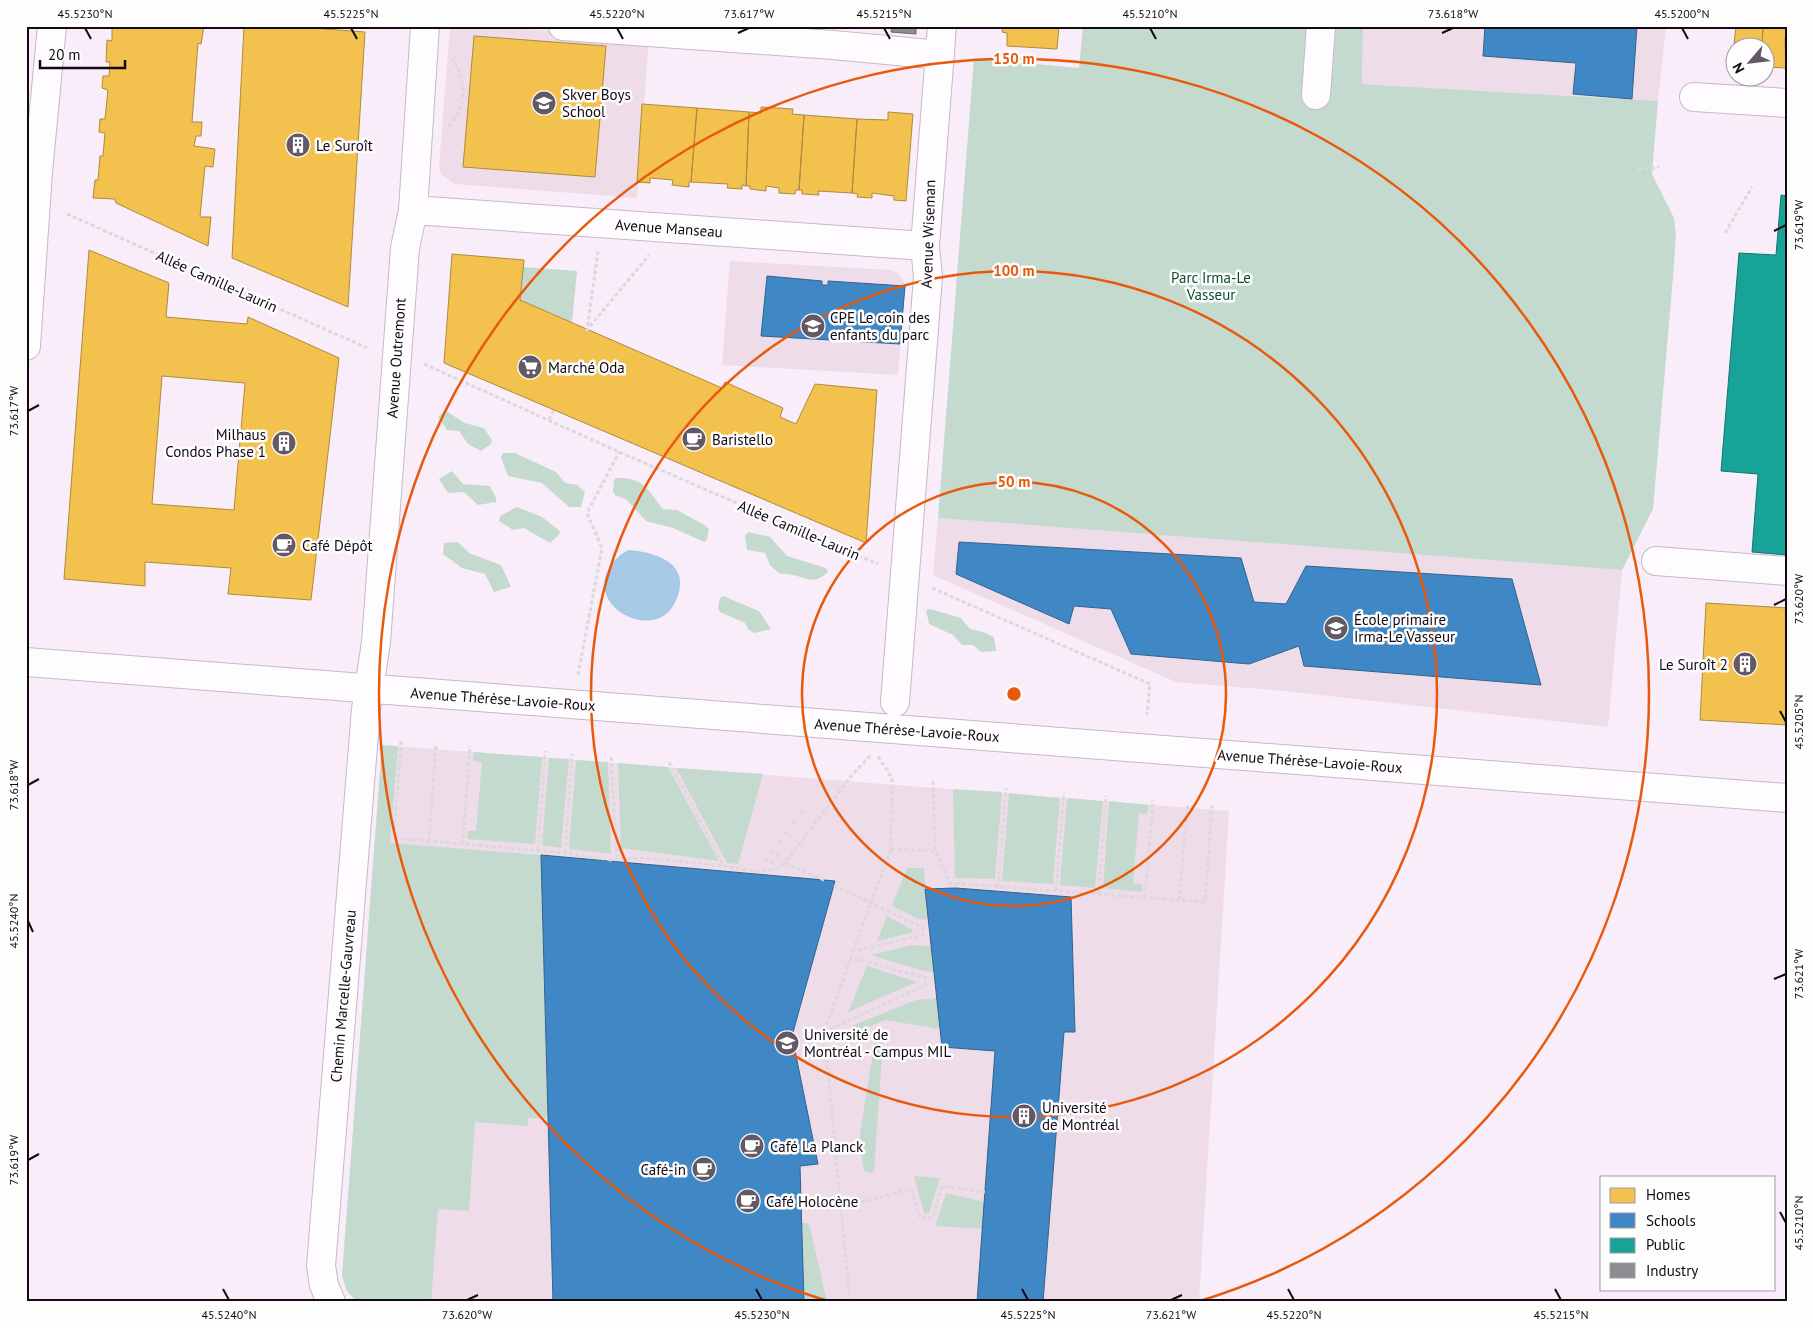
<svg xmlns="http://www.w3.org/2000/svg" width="1813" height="1328" font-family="'PT Sans',sans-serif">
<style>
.education{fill:#eedce8}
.green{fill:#c5dacf}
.water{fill:#a6c9e6}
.homes{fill:#f2c14e;stroke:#af8a3c;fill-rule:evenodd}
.schools{fill:#3f88c5;stroke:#326290}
.public{fill:#17a398;stroke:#167570}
.industry{fill:#8d8d92;stroke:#68656c}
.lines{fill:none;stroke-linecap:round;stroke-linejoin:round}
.minor-casing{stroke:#c5bac5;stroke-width:30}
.path{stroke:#dcd9dd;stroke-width:3;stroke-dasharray:4 2.5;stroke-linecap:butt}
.minor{stroke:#fefcfe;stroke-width:28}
.ticks{fill:none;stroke:#120913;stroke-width:2}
.ring{fill:none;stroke:#e8590c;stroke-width:2.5}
.labels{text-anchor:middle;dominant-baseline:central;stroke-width:5;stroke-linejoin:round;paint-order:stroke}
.poi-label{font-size:15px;fill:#120913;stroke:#fdfdfd;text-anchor:start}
.street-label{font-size:15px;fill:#120913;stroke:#fdfdfd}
.park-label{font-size:15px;fill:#094f2e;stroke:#fdfdfd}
.centre{fill:#e8590c;stroke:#fdfdfd;stroke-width:2.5}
.ring-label{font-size:15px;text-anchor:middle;font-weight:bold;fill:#e8590c;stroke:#fdfdfd;stroke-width:5;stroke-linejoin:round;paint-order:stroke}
.neatline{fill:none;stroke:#120913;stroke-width:2}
.ticks-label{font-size:12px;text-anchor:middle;fill:#120913}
</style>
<rect width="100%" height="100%" fill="#f9edfa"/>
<path class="education" d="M450,26H489L649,39L637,198L455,184L441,174L439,167Z
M1363,26H1666L1658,101L1362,84Z
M730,261L889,270L896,272L904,281L905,286L898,375L722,365Z
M938,518L1622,570L1608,727L1284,691L1176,682L933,575Z
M382,745L1229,811L1199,1302H357L347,1291L342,1276Z"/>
<path class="green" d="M1083,26L1135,29L1136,26H1363L1362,84L1658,101L1652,174L1674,218L1676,234L1673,277L1653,509L1622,570L938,518L974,58L1079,68Z
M523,267L577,271L572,323L520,300Z
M446,411L465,423L484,428L492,440L491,444L481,451L468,444L459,431L447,430L438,417Z
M503,453H515L556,472L565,483L577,485L585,492L581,507H569L542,483L508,476L501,457Z
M452,471L463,484L490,486L496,498V502L478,505L464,492L448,493L439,479Z
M616,478C644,477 647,489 663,509L677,510L706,526L709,529L707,540L704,542L673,528L646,521L627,500L615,495L613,492L614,480Z
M517,507L542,517L560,531L559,535L550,543L524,528L513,530L499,521L500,516Z
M749,532L770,537L787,556L826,568L828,572C810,589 802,572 780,574L770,565L765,553L747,550L745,535Z
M458,542L469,553L501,565L511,587L494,592L485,574L462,568L443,554L444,543Z
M723,596L759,611L771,629L754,633L748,629L745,623L720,612L718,608L720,598Z
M930,609L961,618L970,629L983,632L994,637L996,651L981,652L973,645H962L953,635L929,624L926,610Z
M382,745L398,746L390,843L541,855L548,1118H528V1126L475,1122L469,1211L438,1209L431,1302H357L347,1291L342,1276Z
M474,752L542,757L535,844L467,839L468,831H476L482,762L473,761Z
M549,758L569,759L561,848L542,845Z
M576,760L608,762L611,854L569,849Z
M618,763L668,767L719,861L621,848Z
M676,768L763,774L738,864L727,863Z
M953,789L1002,792L995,879L955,878Z
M1009,793L1060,798L1053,884L1002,881Z
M1067,798L1103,801L1095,888L1060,885Z
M1109,801L1149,805L1147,814L1139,813L1133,883L1142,884V892L1103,888Z
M907,868H924L928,920L918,919L892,906Z
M887,916L913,930L911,933L877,941Z
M912,945L931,946L934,972L924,971L871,955Z
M867,966L917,982L848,1012Z
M937,998L940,1029L885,1020L857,1032L854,1025L916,1000Z
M875,1040H883L874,1173L864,1171L859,1140Z
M914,1176L940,1178L929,1213H924Z
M946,1193L985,1202L983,1229L935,1226Z
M802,1223H809L827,1302H804Z"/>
<path class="water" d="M629,550C653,552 687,561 679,592C677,600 672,610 665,615C636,634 588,600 610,567C615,559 620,554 629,550Z"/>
<path class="homes" d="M112,26H204L201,44L198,43L192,122H202L201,136H196L194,146L215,149L213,167L205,166L200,217H211L208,246L116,203L115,199L93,198L95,180H98L100,156H103L105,133L99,132L100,119H105L108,90L102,88L103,76H109L110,62H106L107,40L112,41Z
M244,26H285L365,32L348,307L232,258Z
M1003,26H1059L1057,49L1007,46V33L1002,32Z
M1736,26H1763L1762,48H1736V65L1732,64Z
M1763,26H1787V38H1785L1786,68L1766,67V48H1762Z
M474,36L606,46L595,177L463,167Z
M642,104L697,108L691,182H689V187L672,185L673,180L650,178V183L637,182Z
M761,107L793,109L792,114L804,115L799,190H796L795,194L779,193V188L766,186V191L750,189V186H746L749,112L761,113Z
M697,108L749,112L746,186L742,185V189L727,188L728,184L691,182Z
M888,112L913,114L906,201L894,200V196L872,193V198L857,197L858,194L852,193L857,119L888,120Z
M804,115L857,119L852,193L818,191L819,195L802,194V190H799Z
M89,250L169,283L166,317L247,324L248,317L339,358L311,600L228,594L231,568L145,562V586L64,579ZM162,376L245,383L234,510L152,504Z
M452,254L524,260L520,300L722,388L725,382L783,408L780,417L796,424L815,384L877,390L866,543L444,363Z
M1706,603L1787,608V725L1700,720Z"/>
<path class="schools" d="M1485,26H1637L1632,99L1573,94L1576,63L1483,56Z
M767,276L822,281V285H828V281L905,286L900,344L761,336Z
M959,542L1241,558L1254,602L1286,604L1306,566L1512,579L1541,685L1304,666L1299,646L1249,664L1131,654L1111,609L1074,606L1069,624L956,574Z
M541,855L835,881L792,1036L818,1164L800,1166L804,1302H553Z
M956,888L1071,897L1075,1032H1064L1043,1302H977L995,1051L942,1047L925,889Z"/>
<path class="public" d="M1781,195L1787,196V555L1752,552L1758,474L1721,471L1739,253L1776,255Z"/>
<path class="industry" d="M892,26H916V34L891,32Z"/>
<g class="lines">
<defs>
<path id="minor" d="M563,26L833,45L940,55
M1316,95L1321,26
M1694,97L1787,103
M413,210L925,246
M26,346L38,172L52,26
M1656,561L1787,571
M26,662L1787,798
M895,702L928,277L925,246L942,26
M331,1302L324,1285L321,1266L366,709L376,642L405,248L413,210L425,26"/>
</defs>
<use href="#minor" class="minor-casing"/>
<path class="path" d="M448,126C468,112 466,76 452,59
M1638,170L1659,167
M67,214L367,348
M1725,233L1752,187
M598,251L587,330L649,255
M424,364L619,452L878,564
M549,420L554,410
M932,588L1150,684L1147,715
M578,675L602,548L587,513L619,452
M401,741L394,838L565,853L611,860L646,858L724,866
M611,757L617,859
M669,762L724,866C745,869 767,877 785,863
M933,781L935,851
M801,810L805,813
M793,821L798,825
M785,832L791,836
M429,841L436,744
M778,841L785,846
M463,844L470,746
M891,849L935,851L950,883L1205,902L1212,805
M538,850L545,751
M771,850L779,856
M565,853L572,754
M765,858L774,864
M824,880L785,863L852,775L870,756
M998,887L1006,788
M1056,891L1064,793
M1099,894L1106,796
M1145,898L1153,800
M1179,900L1188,803
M853,951L891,849L892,778L877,755
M824,1032L925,985L926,978L851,958L853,951L923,935V928L833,885
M842,1207L911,1189L920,1218L933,1217L942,1186L985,1192
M850,1302L824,1032L851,958"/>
<use href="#minor" class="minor"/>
</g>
<path class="ticks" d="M85,28L91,39M351,28L357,39M617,28L623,39M884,28L890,39M1150,28L1156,39M1682,28L1688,39M738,33L749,28M1442,33L1453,28M1774,231L1786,225M28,411L39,405M1774,605L1786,599M1780,711L1786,722M28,785L39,779M28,921L33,932M1774,979L1786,974M28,1160L39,1154M1780,1212L1786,1223M223,1289L229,1300M756,1289L762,1300M1022,1289L1028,1300M1288,1289L1294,1300M1555,1289L1561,1300M467,1300L478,1295M1171,1300L1182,1295"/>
<g class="ring">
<circle cx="1014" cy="694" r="212"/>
<circle cx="1014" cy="694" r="423"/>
<path d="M828 1301A635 635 0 1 1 1200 1301"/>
</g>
<defs>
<symbol id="school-disc" viewBox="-11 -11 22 22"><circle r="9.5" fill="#635964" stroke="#fdfdfd"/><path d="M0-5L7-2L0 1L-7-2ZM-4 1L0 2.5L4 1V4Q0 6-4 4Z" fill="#fff"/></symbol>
<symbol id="building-disc" viewBox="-11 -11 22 22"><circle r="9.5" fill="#635964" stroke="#fdfdfd"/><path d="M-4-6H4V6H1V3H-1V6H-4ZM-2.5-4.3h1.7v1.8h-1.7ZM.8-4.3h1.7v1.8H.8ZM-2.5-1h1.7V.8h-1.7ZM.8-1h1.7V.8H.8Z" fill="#fff"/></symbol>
<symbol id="supermarket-disc" viewBox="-11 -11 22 22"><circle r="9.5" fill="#635964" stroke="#fdfdfd"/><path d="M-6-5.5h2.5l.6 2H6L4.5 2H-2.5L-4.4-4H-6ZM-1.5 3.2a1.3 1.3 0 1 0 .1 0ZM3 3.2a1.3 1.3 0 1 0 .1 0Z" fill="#fff"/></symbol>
<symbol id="cafe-disc" viewBox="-11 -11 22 22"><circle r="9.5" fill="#635964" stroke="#fdfdfd"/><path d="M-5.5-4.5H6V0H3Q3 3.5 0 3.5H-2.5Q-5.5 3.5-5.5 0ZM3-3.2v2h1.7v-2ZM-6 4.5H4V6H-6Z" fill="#fff"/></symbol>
<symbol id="university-disc" viewBox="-11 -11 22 22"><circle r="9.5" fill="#635964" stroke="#fdfdfd"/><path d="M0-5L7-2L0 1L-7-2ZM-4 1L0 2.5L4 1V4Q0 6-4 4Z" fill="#fff"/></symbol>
</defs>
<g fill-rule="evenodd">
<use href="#school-disc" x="530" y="89" width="28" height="28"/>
<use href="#building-disc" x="284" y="131" width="28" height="28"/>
<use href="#school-disc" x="799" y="312" width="28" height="28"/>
<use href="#supermarket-disc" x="516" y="353" width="28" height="28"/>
<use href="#cafe-disc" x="680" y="425" width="28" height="28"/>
<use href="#building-disc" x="270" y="429" width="28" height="28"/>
<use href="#cafe-disc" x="270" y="531" width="28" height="28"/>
<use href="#school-disc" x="1322" y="614" width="28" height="28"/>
<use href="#building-disc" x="1731" y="650" width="28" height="28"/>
<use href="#university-disc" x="773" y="1029" width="28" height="28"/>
<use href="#building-disc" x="1010" y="1102" width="28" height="28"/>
<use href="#cafe-disc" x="738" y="1132" width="28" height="28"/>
<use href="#cafe-disc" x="690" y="1155" width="28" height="28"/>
<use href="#cafe-disc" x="734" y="1187" width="28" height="28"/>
</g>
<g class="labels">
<g class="poi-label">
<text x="562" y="94">Skver Boys<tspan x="562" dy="17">School</tspan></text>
<text x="316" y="145">Le Suroît</text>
<text x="830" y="317">CPE Le coin des<tspan x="830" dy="17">enfants du parc</tspan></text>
<text x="548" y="367">Marché Oda</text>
<text x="266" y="434" text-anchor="end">Milhaus<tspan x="266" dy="17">Condos Phase 1</tspan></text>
<text x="712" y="439">Baristello</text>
<text x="302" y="545">Café Dépôt</text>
<text x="1354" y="619">École primaire<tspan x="1354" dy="17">Irma-Le Vasseur</tspan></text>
<text x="1728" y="664" text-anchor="end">Le Suroît 2</text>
<text x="804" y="1034">Université de<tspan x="804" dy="17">Montréal - Campus MIL</tspan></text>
<text x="1042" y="1107">Université<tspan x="1042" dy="17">de Montréal</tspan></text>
<text x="770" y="1146">Café La Planck</text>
<text x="686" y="1169" text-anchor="end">Café-in</text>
<text x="766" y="1201">Café Holocène</text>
</g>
<g class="street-label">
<text transform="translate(669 228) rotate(4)">Avenue Manseau</text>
<text transform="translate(928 234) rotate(-88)">Avenue Wiseman</text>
<text transform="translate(217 281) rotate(24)">Allée Camille-Laurin</text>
<text transform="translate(396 358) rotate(-86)">Avenue Outremont</text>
<text transform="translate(799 530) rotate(23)">Allée Camille-Laurin</text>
<text transform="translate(503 699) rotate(4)">Avenue Thérèse-Lavoie-Roux</text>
<text transform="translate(907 730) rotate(4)">Avenue Thérèse-Lavoie-Roux</text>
<text transform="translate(1310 761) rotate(4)">Avenue Thérèse-Lavoie-Roux</text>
<text transform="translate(343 996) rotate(-85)">Chemin Marcelle-Gauvreau</text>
</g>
<g class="park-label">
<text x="1211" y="277">Parc Irma-Le<tspan x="1211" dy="17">Vasseur</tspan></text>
</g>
</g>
<circle cx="1014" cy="694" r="8" class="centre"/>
<g class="ring-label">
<text x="1014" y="64">150 m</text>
<text x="1014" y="276">100 m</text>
<text x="1014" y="487">50 m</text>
</g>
<rect width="1813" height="1328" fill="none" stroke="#fdfdfd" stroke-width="55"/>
<rect x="1600" y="1176" width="175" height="115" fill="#fdfdfd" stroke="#9f9b9f"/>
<rect x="1610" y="1188" width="25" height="15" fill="#f2c14e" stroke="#9f9b9f"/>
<text x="1646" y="1200" font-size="15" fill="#120913">Homes</text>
<rect x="1610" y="1213" width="25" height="15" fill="#3f88c5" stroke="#9f9b9f"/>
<text x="1646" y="1226" font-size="15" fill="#120913">Schools</text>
<rect x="1610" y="1238" width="25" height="15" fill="#17a398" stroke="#9f9b9f"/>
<text x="1646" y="1250" font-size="15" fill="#120913">Public</text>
<rect x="1610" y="1263" width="25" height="15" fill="#8d8d92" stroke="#9f9b9f"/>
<text x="1646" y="1276" font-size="15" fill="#120913">Industry</text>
<g transform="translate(1750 62) rotate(242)"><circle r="24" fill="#fdfdfd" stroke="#9f9b9f"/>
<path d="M0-4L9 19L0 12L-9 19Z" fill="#635964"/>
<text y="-8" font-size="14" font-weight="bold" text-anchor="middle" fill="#120913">N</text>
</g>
<path d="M40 60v8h85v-8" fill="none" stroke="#120913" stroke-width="2.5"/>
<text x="48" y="60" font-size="15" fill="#120913" stroke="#fdfdfd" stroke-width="4" paint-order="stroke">20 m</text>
<rect x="28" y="28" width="1758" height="1272" class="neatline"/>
<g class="ticks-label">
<text x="85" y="18">45.5230°N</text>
<text x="351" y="18">45.5225°N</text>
<text x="617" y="18">45.5220°N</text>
<text x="749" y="18">73.617°W</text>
<text x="884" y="18">45.5215°N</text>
<text x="1150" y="18">45.5210°N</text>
<text x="1453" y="18">73.618°W</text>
<text x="1682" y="18">45.5200°N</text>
<text transform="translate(1799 225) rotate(-90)" y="4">73.619°W</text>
<text transform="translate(14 411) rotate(-90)" y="4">73.617°W</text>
<text transform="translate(1799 599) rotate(-90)" y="4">73.620°W</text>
<text transform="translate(1799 722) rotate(-90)" y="4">45.5205°N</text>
<text transform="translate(14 785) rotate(-90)" y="4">73.618°W</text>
<text transform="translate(14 921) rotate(-90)" y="4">45.5240°N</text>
<text transform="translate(1799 974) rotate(-90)" y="4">73.621°W</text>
<text transform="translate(14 1160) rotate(-90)" y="4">73.619°W</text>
<text transform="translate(1799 1223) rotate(-90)" y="4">45.5210°N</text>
<text x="229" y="1319">45.5240°N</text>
<text x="467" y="1319">73.620°W</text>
<text x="762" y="1319">45.5230°N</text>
<text x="1028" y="1319">45.5225°N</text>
<text x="1171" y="1319">73.621°W</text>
<text x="1294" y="1319">45.5220°N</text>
<text x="1561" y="1319">45.5215°N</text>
</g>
</svg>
